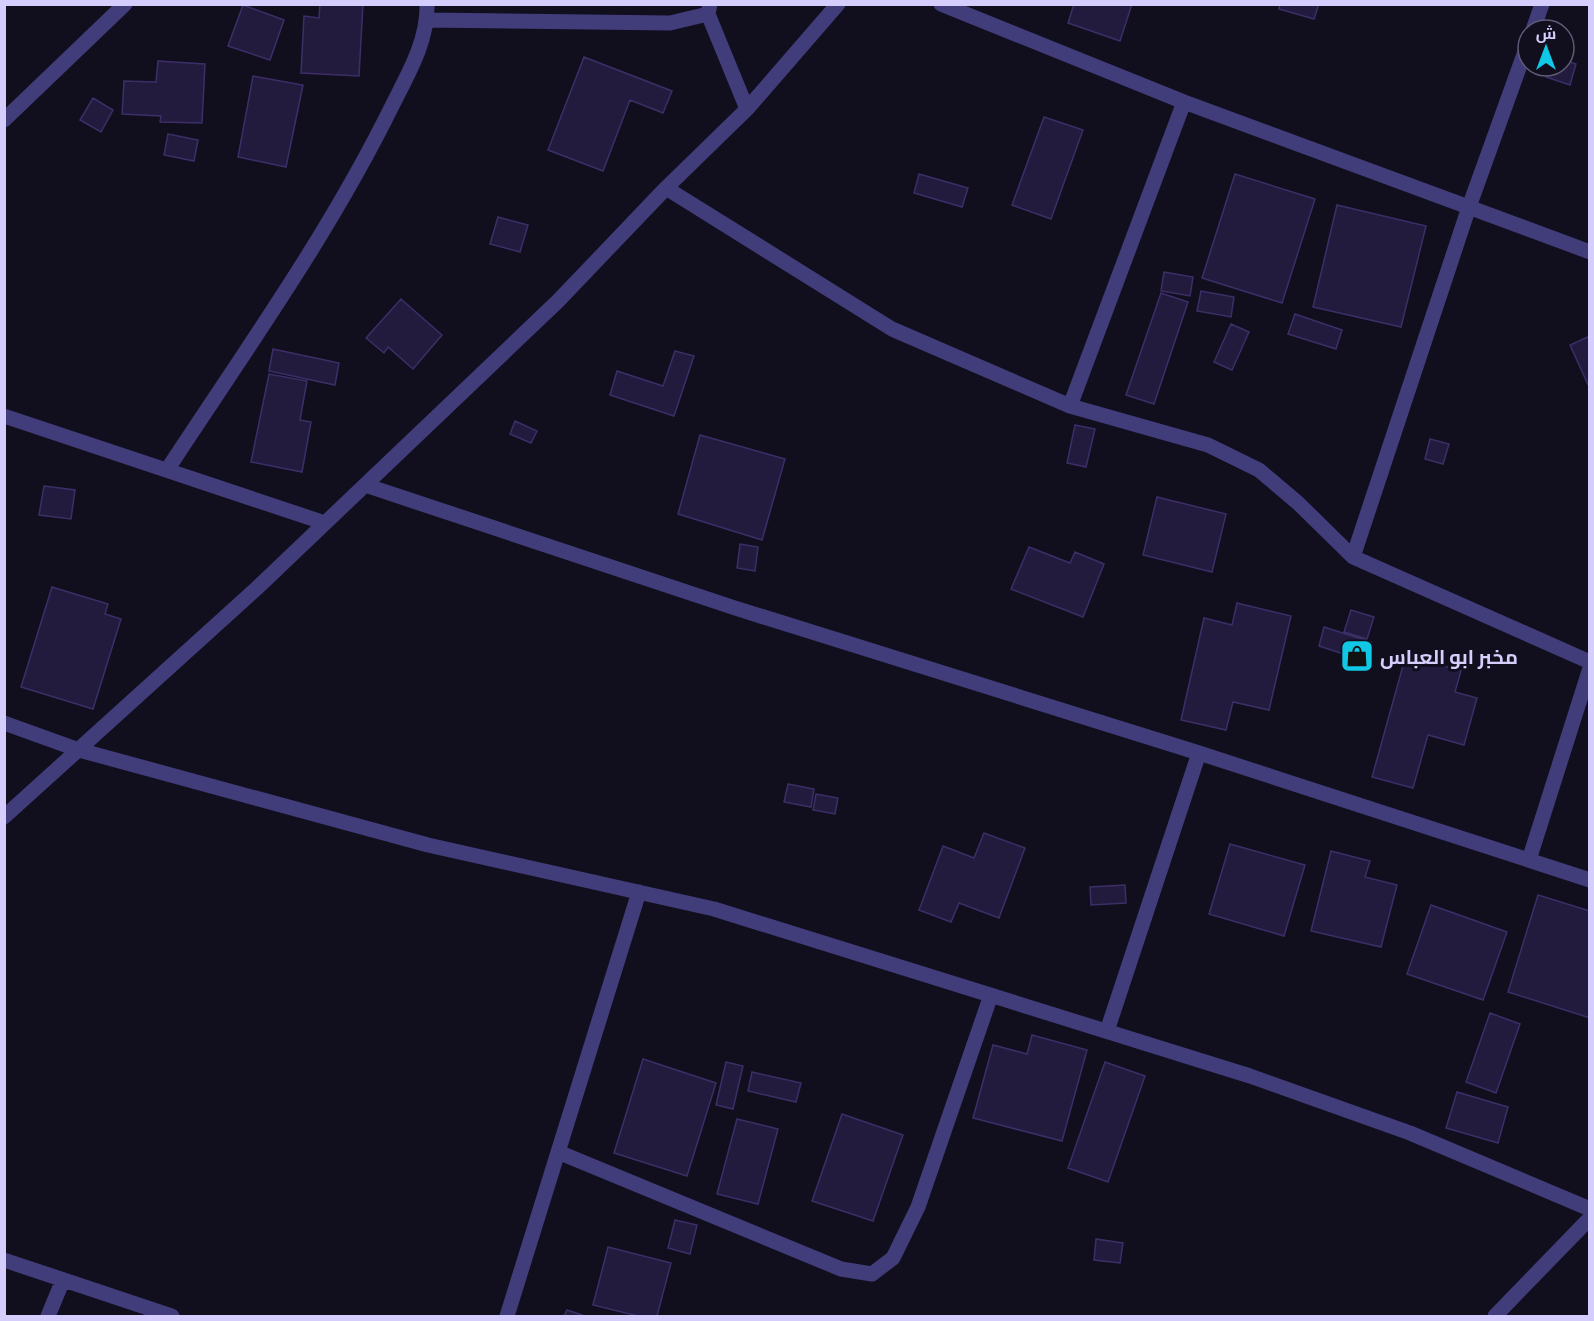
<svg xmlns="http://www.w3.org/2000/svg" width="1594" height="1321" font-family="Barlow,Cairo,sans-serif">
<style>
.building{fill:#231b3d;stroke:#3c2f68;stroke-width:1.5}
.lines{fill:none;stroke-linecap:round;stroke-linejoin:round}
.street{stroke:#413c7a;stroke-width:15}
.labels{text-anchor:middle;dominant-baseline:central;stroke-width:6;stroke-linejoin:round;paint-order:stroke}
.poi-label{font-size:20px;font-weight:bold;fill:#d5cefc;stroke:#110e1e;text-anchor:start}
</style>
<rect width="100%" height="100%" fill="#110e1e"/>
<path class="building" d="M320,4H363L359,76L301,73L304,16L319,18Z
M1074,4H1132L1120,41L1068,23Z
M1280,4H1319L1314,19L1279,9Z
M243,5L284,20L270,60L228,46Z
M584,57L672,91L663,113L630,100L603,171L548,150Z
M1564,60L1576,64L1570,85L1546,77L1549,66H1564Z
M158,61L205,64L202,123L160,122L161,116L122,114L124,81L156,82Z
M253,76L303,85L286,167L238,157Z
M93,98L113,110L101,132L80,120Z
M1044,117L1083,130L1051,219L1012,205Z
M168,134L198,140L194,161L164,155Z
M919,174L968,188L962,207L914,193Z
M1235,174L1315,199L1282,303L1202,278Z
M1337,205L1426,226L1401,327L1313,307Z
M498,217L528,225L520,252L490,244Z
M1164,272L1193,277L1190,296L1161,291Z
M1201,291L1234,297L1231,317L1197,311Z
M1161,293L1188,302L1154,404L1126,395Z
M401,299L442,335L413,369L388,347L384,353L366,338Z
M1295,314L1342,330L1336,349L1288,334Z
M1231,324L1249,332L1232,370L1214,362Z
M1590,336V389L1570,345Z
M273,349L339,363L335,385L269,371Z
M675,351L694,356L674,416L610,395L617,371L663,386Z
M269,374L307,381L300,420L311,422L302,472L251,462Z
M515,421L537,431L531,443L510,434Z
M1075,425L1095,429L1086,467L1067,463Z
M700,435L785,459L762,540L678,514Z
M1430,439L1449,444L1443,464L1425,459Z
M44,486L75,490L71,519L39,515Z
M1157,497L1226,514L1212,572L1143,555Z
M740,544L758,547L755,571L737,568Z
M1029,547L1070,563L1075,552L1104,564L1083,617L1011,589Z
M52,587L108,604L105,614L121,619L93,709L21,687Z
M1237,603L1291,616L1269,710L1233,702L1226,730L1181,720L1204,618L1232,625Z
M1351,610L1374,617L1367,639L1344,632Z
M1324,627L1371,642L1365,661L1319,646Z
M1406,655L1461,671L1455,692L1477,698L1464,745L1428,735L1413,788L1372,777Z
M788,784L814,789L811,807L784,802Z
M816,794L838,798L835,814L813,810Z
M984,833L1025,848L999,918L959,903L951,922L919,910L943,846L974,858Z
M1230,844L1305,865L1284,936L1209,914Z
M1331,851L1370,861L1365,877L1397,885L1381,947L1311,931Z
M1125,885L1126,903L1091,905L1090,887Z
M1538,895L1590,911V1018L1508,992Z
M1431,905L1507,932L1483,1000L1407,974Z
M1490,1013L1520,1024L1496,1093L1466,1082Z
M1032,1035L1087,1050L1062,1141L973,1118L993,1045L1027,1054Z
M643,1059L716,1083L687,1176L614,1153Z
M726,1062L743,1066L733,1109L716,1105Z
M1105,1062L1145,1076L1108,1182L1068,1168Z
M752,1072L801,1083L796,1102L748,1091Z
M1457,1092L1508,1107L1498,1143L1446,1128Z
M842,1114L903,1135L873,1221L812,1201Z
M737,1119L778,1129L758,1204L717,1194Z
M675,1220L697,1225L690,1254L668,1248Z
M1096,1239L1123,1243L1120,1263L1094,1260Z
M608,1247L671,1263L657,1316H638L593,1305Z
M567,1310L585,1316H564Z"/>
<g class="lines">
<path class="street" d="M710,4L708,14L747,109
M941,4L1184,102L1590,252
M427,20L670,23L708,14
M1533,30L1542,4
M4,120L125,4
M666,188L892,329L1070,406L1208,445L1259,470L1298,503L1353,557L1590,662
M1070,406L1184,102
M4,416L325,523
M167,470C245,351 329,234 392,106C408,74 428,41 427,4
M365,485L735,608L1199,753L1590,880
M1353,557L1469,207L1528,43
M4,723L79,750L428,845L714,909L1250,1076L1410,1133L1590,1209
M4,817L257,588L558,301L666,188L747,109L838,4
M1529,860L1590,668
M1107,1031L1199,753
M558,1152L841,1269L872,1274L893,1258L918,1207L991,995
M4,1260L172,1316
M48,1316L63,1280
M507,1316L639,892
M1495,1316L1590,1218"/>
</g>
<defs>
<symbol id="shop-square" viewBox="-11 -11 22 22"><rect x="-9" y="-9" width="18" height="18" rx="4" fill="#10c8e5" stroke="#110e1e"/><path d="M-5-2.5h2.3a2.7 3.5 0 0 1 5.4 0H5L5.5 6h-11ZM-1.5-2.5h3a1.5 2.3 0 0 0-3 0Z" fill="#111"/></symbol>
</defs>
<g fill-rule="evenodd">
<use href="#shop-square" x="1338" y="637" width="38" height="38"/>
</g>
<g class="labels">
<g class="poi-label">
<text x="1380" y="656">مخبر ابو العباس</text>
</g>
</g>
<rect width="1594" height="1321" fill="none" stroke="#d5cefc" stroke-width="12"/>
<g transform="translate(1546 48)"><circle r="28" fill="#110e1e" stroke="#5f5b77" stroke-width="1.5"/>
<path d="M0-4.5L10 22L0 15L-10 22Z" fill="#10c8e5"/>
<text y="-9" font-size="16" font-weight="bold" text-anchor="middle" fill="#d5cefc">ش</text>
</g>
</svg>
